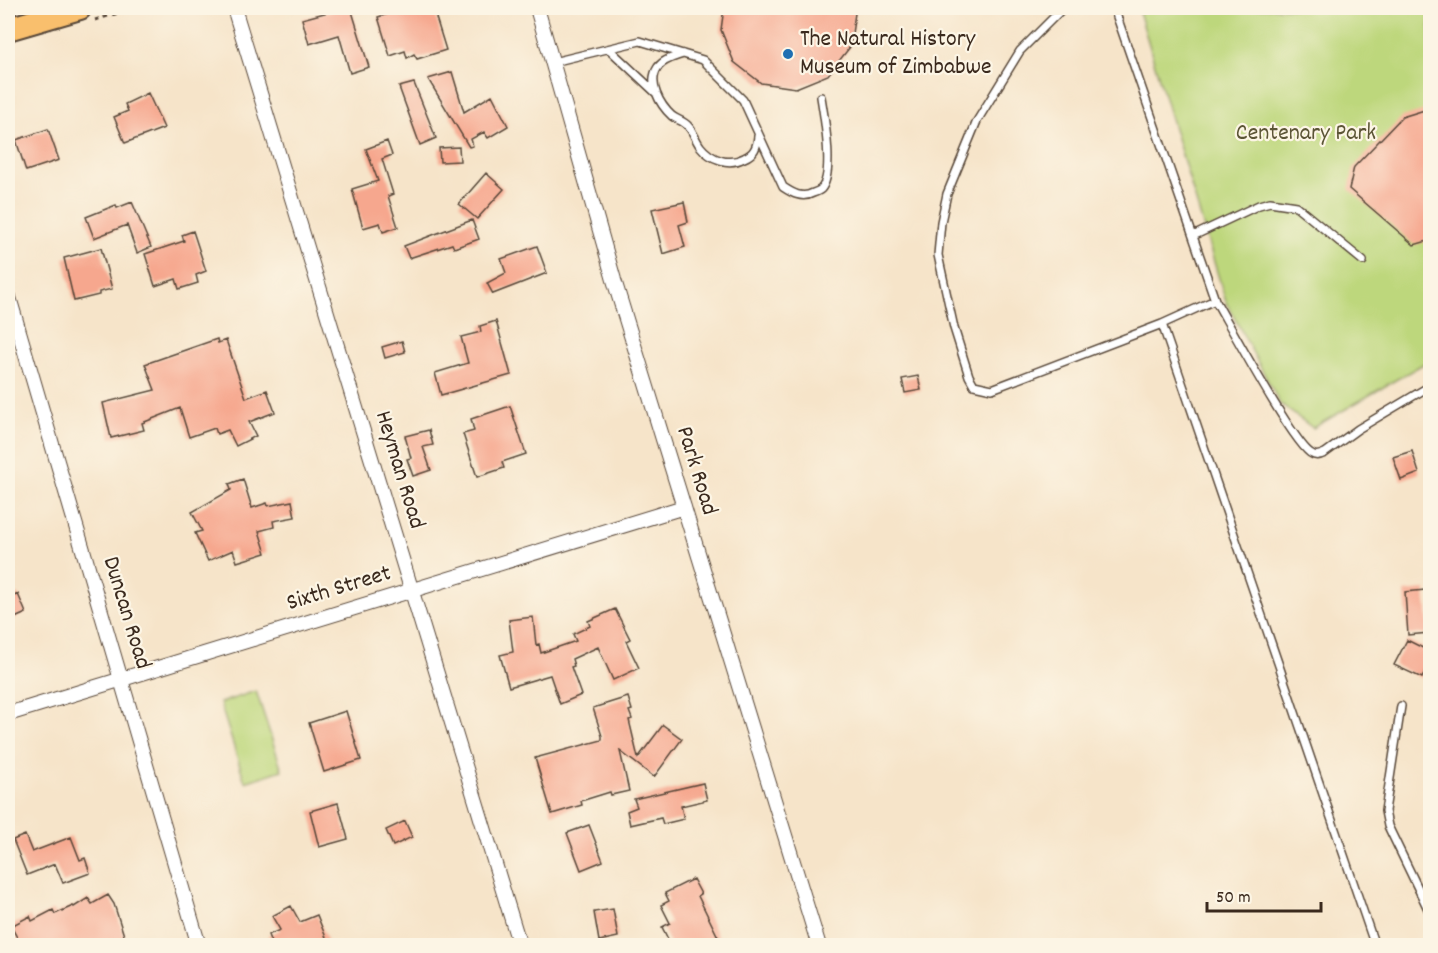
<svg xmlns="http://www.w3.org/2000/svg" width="1438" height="953" font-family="Dekko,sans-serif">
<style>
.green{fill:#bdd77c;stroke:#7c804d;stroke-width:1.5}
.building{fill:#f6a78e}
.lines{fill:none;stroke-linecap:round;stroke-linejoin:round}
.service-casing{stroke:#574638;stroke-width:10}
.minor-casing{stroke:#574638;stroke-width:16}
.trunk-casing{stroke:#574638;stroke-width:26}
.path{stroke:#574638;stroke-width:3;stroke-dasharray:4.5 4.5;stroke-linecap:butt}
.service{stroke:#fff;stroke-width:7}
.minor{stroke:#fff;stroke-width:14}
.trunk{stroke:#f9bf6d;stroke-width:22}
.poi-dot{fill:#1f6fb2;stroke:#fcf5e5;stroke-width:2}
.labels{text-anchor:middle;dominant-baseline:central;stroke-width:4.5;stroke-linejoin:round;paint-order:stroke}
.poi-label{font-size:24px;fill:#3b2a1e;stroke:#fcf5e5;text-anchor:start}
.park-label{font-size:24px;fill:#5c5536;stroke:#fcf5e5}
.street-label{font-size:24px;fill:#3b2a1e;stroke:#fcf5e5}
</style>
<rect width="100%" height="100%" fill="#fcf5e5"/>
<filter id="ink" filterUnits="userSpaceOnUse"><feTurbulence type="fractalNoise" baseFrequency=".0167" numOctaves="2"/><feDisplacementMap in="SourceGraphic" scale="12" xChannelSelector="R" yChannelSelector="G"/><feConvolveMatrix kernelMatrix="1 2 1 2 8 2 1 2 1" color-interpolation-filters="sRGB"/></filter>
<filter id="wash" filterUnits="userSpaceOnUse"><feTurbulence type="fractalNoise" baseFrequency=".008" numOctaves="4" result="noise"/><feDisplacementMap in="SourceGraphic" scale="24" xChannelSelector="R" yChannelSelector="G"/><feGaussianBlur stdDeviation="1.35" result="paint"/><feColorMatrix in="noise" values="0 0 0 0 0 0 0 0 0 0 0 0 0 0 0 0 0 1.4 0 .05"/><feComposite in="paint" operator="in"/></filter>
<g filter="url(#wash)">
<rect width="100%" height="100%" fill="#f6e4c9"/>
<path class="green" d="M1138,8H1430V360L1313,428L1280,404L1226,302Z
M256,691L282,770L245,782L220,703Z"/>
<g id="blocks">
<path class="building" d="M343,8H351L369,67L350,73L339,35L309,44L302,19Z
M409,8H433L446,50L417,59L414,54L407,58L405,51L390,56L378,17Z
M724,8H853L855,13L850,47L828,75L796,88L761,83L734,62L721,30Z
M452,72L464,112L492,95L508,126L488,138L484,132L471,139L473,146L469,147L428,79Z
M414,83L436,138L420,145L399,87Z
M148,93L164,128L125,143L114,117L128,111L125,104Z
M1431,108V240L1414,245L1349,189L1354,167L1402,117Z
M48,129L59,160L26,171L16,140Z
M387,141L392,155L382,159L393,194L388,196L398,227L383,232L380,223L363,228L352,189L378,181L366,149Z
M459,147L460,161L440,162L439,148Z
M486,173L504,189L477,219L459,204Z
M132,202L151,247L137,253L127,225L94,238L86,217L116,205L117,208Z
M684,202L688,222L679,225L685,247L663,254L652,209Z
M472,220L479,239L454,248L452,244L409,258L404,246Z
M193,231L206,271L196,275L198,283L179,289L176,279L155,286L145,254L184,241L182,235Z
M537,246L547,273L493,294L487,283L506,273L501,259Z
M101,248L112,289L99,292V295L74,301L64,258Z
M496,321L511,375L441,395L435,373L468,363L461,337L481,332L480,326Z
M217,339L218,343L226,340L246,398L267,390L275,412L249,422L256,436L236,446L228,430L217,434L215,428L189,437L180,408L142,423L144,430L111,438L103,403L155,390L145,364Z
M402,341L405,352L385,358L382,347Z
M918,376L921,390L905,393L902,379Z
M510,406L526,454L502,462L504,468L477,477L463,434L474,431L471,419Z
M429,430L433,445L423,447L431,470L413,476L407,459L411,458L405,436Z
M1412,451L1419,473L1401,480L1393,457Z
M243,479L252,508L267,503L268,506L292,501L295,517L273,521L274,527L259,531L266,553L237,562L233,550L208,561L195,533L202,531L192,512L231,490L229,484Z
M1425,590L1429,633L1408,635L1405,592Z
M18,594L26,613L8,621V599Z
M615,609L630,639L626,641L639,668L613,680L598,647L572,659L574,666L571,667L581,695L560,704L550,675L509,687L500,655L513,652L509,620L533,617L536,645L539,644L541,653L576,641L573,634L590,626L588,621Z
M1407,640L1431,652V661L1422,678L1394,665Z
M628,697L632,710L629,711L632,719L629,720L638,758L663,725L682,739L654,777L620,751L629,791L611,795L610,792L581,801L582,805L552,814L535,758L602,740V736L593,708Z
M346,711L361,760L324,772L309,723Z
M703,783L707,800L681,806L684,819L663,824L661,818L630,825L627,811L637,807L634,799Z
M338,803L348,839L319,847L310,811Z
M405,821L412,837L393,846L386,830Z
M589,825L603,861L581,870L567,833Z
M25,835L32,852L71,837L80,860L85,858L90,873L63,883L55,864L27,875L13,840Z
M693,879L701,894L698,896L722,945H671L662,927L670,923L661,905L669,901L665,893Z
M108,895L114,904L127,945H21L11,926L30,916L32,921L53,910L55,914L73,906L74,907L88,898L92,904Z
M291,906L300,922L317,915L329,945H272L268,935L280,930L272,916Z
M613,909L618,937L599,941L594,912Z"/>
</g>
</g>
<g filter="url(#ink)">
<use href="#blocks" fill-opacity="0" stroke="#574638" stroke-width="1.5"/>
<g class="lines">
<defs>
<path id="service" d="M1063,8L1020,51L977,121L947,194L941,222L938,255L954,328L969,376L974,385L992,389L1162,324
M1114,8L1215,300
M609,49L656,93
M683,54C675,57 664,59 658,67C647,83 660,105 672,116C677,120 684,121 688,126C693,131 695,139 700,146C711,160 729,166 744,158C754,154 757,147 758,136
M553,62L640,41L703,60L743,100L783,187C792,193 802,199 813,193C816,192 819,191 821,189C835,174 824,116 821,97
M1193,236L1259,205L1270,202L1296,206L1363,261
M1401,706L1385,811L1388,826L1430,913
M1375,946L1162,324L1215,300C1229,324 1295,447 1312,454C1316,457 1321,455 1325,453L1358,429L1430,386"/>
<path id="minor" d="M234,8L520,946
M537,8L614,280L819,946
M8,294L199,946
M8,714L684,507"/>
<path id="trunk" d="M8,29L80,8"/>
</defs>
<use href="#service" class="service-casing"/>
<use href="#minor" class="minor-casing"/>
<use href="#trunk" class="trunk-casing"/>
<path class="path" d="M95,20L135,8"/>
<use href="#service" class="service"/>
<use href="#minor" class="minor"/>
<use href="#trunk" class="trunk"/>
</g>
</g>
<circle class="poi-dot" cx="788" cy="54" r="6"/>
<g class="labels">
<g class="poi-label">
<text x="800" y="40">The Natural History<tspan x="800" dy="28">Museum of Zimbabwe</tspan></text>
</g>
<g class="park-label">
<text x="1306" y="134">Centenary Park</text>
</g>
<g class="street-label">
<text transform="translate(399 470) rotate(73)">Heyman Road</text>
<text transform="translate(696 471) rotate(73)">Park Road</text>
<text transform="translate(339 589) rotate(-17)">Sixth Street</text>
<text transform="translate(126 613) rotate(73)">Duncan Road</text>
</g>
</g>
<rect width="1438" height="953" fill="none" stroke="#fcf5e5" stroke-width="30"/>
<path d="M1207 902v9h114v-9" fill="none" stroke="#3b2a1e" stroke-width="3"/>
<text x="1216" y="902" font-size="18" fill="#3b2a1e" stroke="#fcf5e5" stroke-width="4.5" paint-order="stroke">50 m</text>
</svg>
